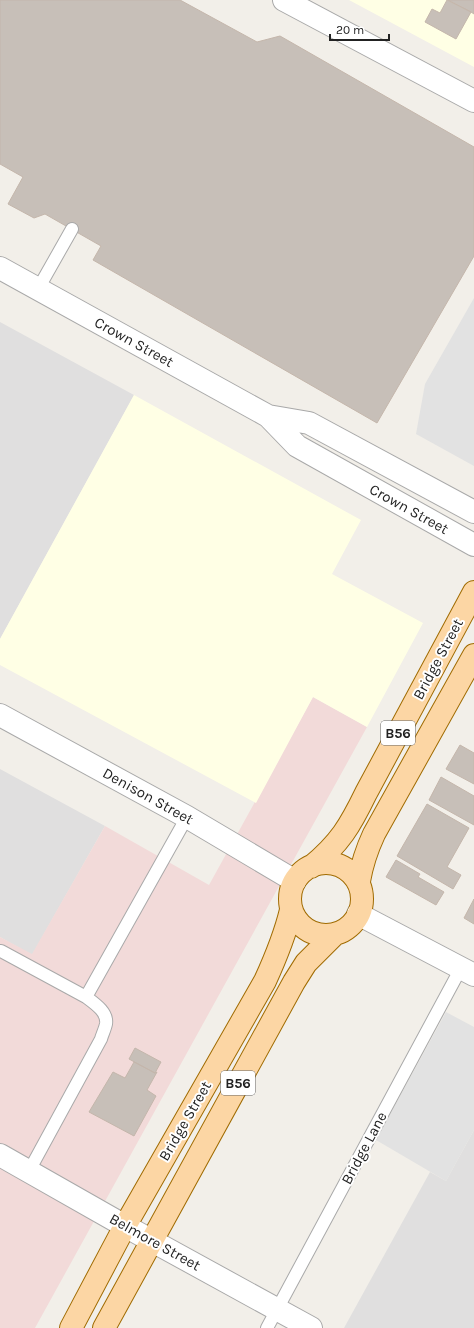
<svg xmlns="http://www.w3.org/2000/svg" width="474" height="1328" font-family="Karla,sans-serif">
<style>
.residential{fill:#e0dfdf}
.commercial{fill:#f2dad9}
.education{fill:#ffffe5}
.parking{fill:#e2e2e2}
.building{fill:#c7bfb8;stroke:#c4b6ab}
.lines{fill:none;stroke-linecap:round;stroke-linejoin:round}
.service-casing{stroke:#a9a9a9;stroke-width:14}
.minor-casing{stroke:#a9a9a9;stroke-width:24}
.tertiary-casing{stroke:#a9a9a9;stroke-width:24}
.primary-casing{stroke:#a06b00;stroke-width:24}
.service{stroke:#fff;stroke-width:12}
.minor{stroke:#fff;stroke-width:22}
.tertiary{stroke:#fff;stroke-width:22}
.primary{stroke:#fcd6a4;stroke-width:22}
.labels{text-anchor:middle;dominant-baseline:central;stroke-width:4;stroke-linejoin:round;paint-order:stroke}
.shield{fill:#fff;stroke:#646464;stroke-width:1}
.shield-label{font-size:14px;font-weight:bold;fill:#222}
.street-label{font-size:15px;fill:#222;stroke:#fff}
</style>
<rect width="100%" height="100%" fill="#f2efe9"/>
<path class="residential" d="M0,322L134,395L0,639Z
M0,769L105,826L32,955L0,937Z
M474,1130V1328H344L430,1172L446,1181Z"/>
<path class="commercial" d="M313,697L367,727L35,1328H0V937L32,954L105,826L209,885Z"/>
<path class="education" d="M349,0H474V67Z
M134,395L361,520L332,574L423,623L367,727L313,697L256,803L0,665V639Z"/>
<path class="parking" d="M474,298V466L416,434L425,384Z
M446,1012L474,1027V1130L446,1181L376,1140Z"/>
<path class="building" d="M0,0H180L257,42L280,36L474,147V256L377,423L93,260L101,246L45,214L34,218L8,204L23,177L0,164Z
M447,0L471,12L456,39L425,22L432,9L440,13Z
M448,0H474V14L471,12Z
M460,745L474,753V784L446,769Z
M441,777L474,796V825L429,800Z
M427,804L469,828L447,867L461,875L453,889L397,856Z
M396,860L420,874L418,877L444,892L436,905L386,877Z
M474,899V924L464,918Z
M135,1048L161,1062L155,1073L129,1059Z
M134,1062L155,1073L157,1072L147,1090L156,1096L134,1136L89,1112L113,1072L125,1078Z"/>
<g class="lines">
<defs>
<path id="service" d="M38,289L72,229
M1,951L86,997C94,1003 108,1012 106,1024C105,1029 102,1035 101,1039L29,1171
M86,997L187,817
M267,1328L461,968"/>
<path id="minor" d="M284,0L474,101
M0,268L268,416L297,446L474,545
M268,416L309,423L474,512
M0,715L187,817L295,881
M358,914L474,975
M0,1155L125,1226"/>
<path id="tertiary" d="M125,1226L311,1328"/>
<path id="primary" d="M290 899a36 36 0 1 1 72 0a36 36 0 1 1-72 0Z
M311,867C340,843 350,826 366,793L474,592
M359,881C362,864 367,849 374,834L474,655
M71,1328L125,1226L265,981C276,957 285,935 291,910
M104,1328L294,982L306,963L335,934"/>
</defs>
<use href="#service" class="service-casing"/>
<use href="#minor" class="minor-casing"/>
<use href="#tertiary" class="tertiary-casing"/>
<use href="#primary" class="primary-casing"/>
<use href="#service" class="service"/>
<use href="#minor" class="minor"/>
<use href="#tertiary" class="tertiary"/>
<use href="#primary" class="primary"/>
</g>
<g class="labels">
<g class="shield">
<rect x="381" y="721" width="34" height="24" rx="3"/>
<rect x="221" y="1071" width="34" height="24" rx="3"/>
</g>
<g class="shield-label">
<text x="398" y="733">B56</text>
<text x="238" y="1083">B56</text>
</g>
<g class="street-label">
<text transform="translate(134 342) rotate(29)">Crown Street</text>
<text transform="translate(409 509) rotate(29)">Crown Street</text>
<text transform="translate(438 659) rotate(-62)">Bridge Street</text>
<text transform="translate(148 796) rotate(29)">Denison Street</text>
<text transform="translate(185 1121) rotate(-60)">Bridge Street</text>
<text transform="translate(364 1148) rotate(-62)">Bridge Lane</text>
<text transform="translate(155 1242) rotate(29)">Belmore Street</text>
</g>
</g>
<path d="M330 34v6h59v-6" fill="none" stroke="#222222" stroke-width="2"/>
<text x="336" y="34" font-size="12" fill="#222222" stroke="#ffffff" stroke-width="3" paint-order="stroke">20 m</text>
</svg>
